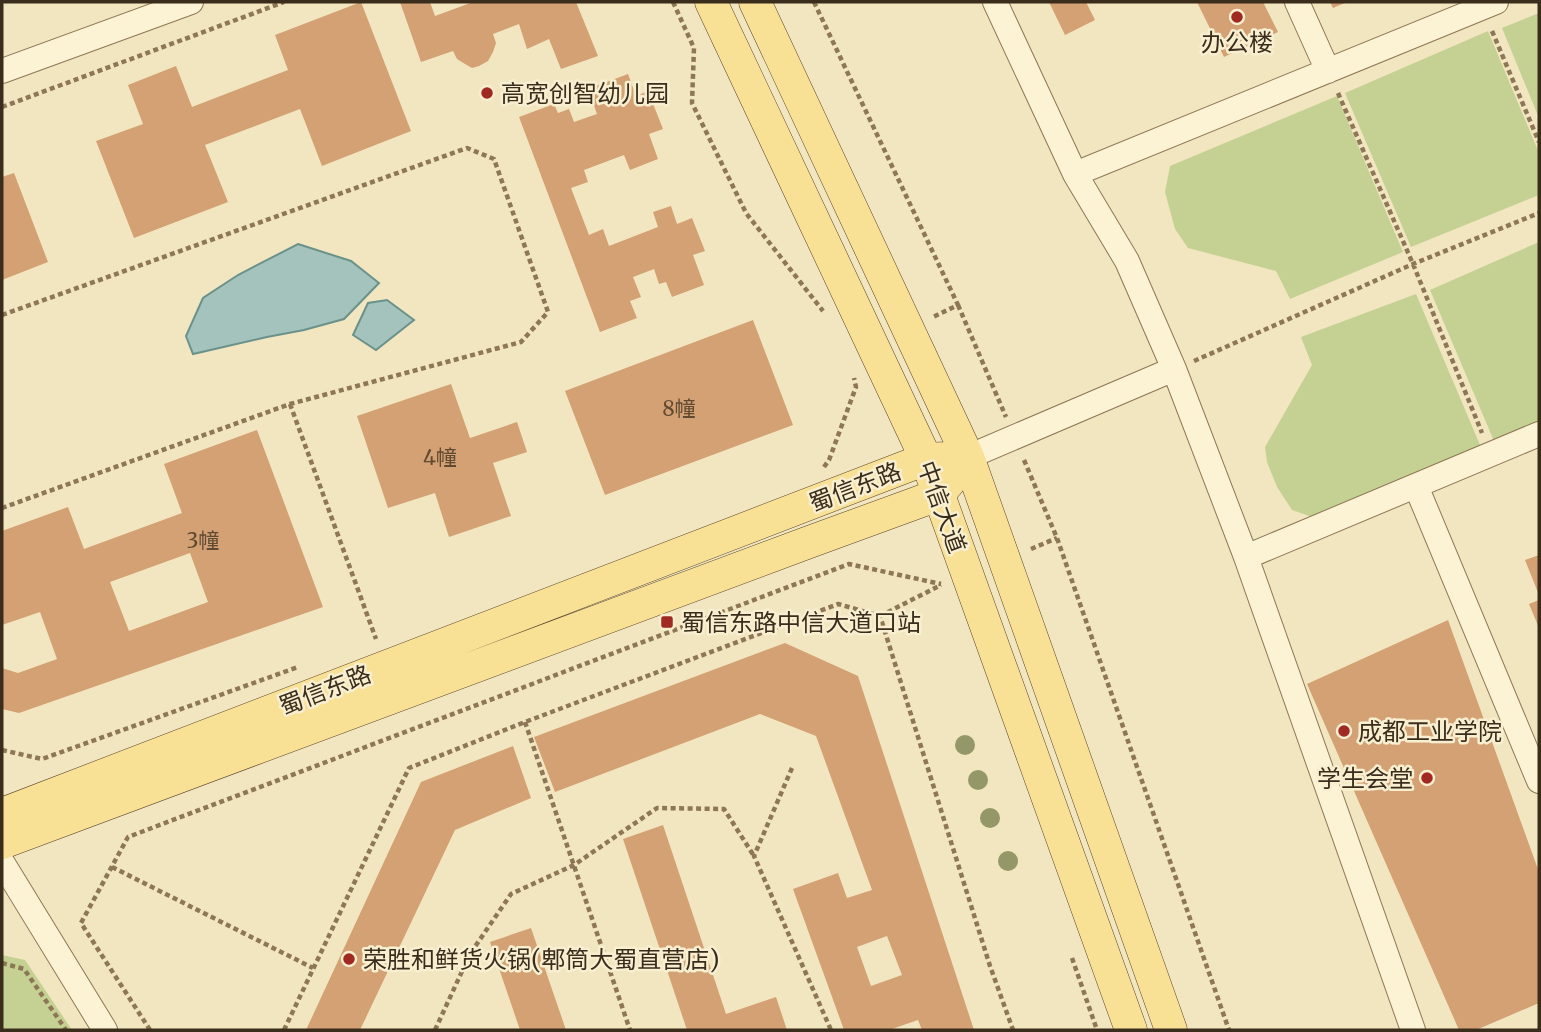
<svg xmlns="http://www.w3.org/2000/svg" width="1541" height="1032" font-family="Merriweather,'Noto Sans SC',serif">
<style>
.green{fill:#c5d193}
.water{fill:#a4c3bc;stroke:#6a928b;stroke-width:2}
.building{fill:#d3a173;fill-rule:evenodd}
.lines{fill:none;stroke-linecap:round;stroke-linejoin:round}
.minor-casing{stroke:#8d7756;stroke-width:26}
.major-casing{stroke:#5a442b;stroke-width:33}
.path{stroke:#8d7756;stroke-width:4.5;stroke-dasharray:5 3.5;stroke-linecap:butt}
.minor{stroke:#fcf2d4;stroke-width:24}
.major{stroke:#f8e095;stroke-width:32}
.tree{fill:#949869}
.poi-dot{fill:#a12921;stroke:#f8efd1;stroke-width:2.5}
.labels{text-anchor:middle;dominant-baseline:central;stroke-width:5;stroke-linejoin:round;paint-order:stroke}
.number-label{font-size:21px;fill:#614a32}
.poi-label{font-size:24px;fill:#3b2d1c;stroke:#f8efd1;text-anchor:start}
.street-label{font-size:24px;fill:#3b2d1c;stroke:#f8efd1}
</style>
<rect width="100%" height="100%" fill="#f2e6c0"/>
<path class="green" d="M1539,13V118L1502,28Z
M1488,31L1539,153V195L1411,247L1345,93Z
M1337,96L1403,252L1290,299L1276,271L1188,248L1175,229L1165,192L1170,166Z
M1539,242V423L1494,441L1430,290Z
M1416,294L1483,452L1318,519L1292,510L1277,487L1267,462L1265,447L1312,365L1301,337Z
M2,955L25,960L72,1030H2Z"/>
<path class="water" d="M298,244L351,261L379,283L344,319L304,330L267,337L193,354L186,336L203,298L238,275Z
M387,300L414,320L376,350L353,335L368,303Z"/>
<path class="building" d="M361,2L411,131L322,166L300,109L205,145L228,202L134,238L96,141L143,124L128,85L176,66L192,107L288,70L275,35Z
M400,2H430L435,16L473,2H576L598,56L561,69L549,39L527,49L519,24L493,34L496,43L493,52L488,61L479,66L472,68L465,64L457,59L453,51L421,62Z
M1049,2H1086L1095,20L1065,35Z
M1197,2H1263L1278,32L1224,57Z
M1330,2H1347L1333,8Z
M628,74L636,96L648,91L663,129L649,134L658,159L630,170L624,155L584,170L588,182L571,188L589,235L603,229L609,246L658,227L653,212L671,206L677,224L692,218L705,251L693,255L704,285L672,297L666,282L659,284L654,269L633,277L641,297L630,301L637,318L600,332L519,117L554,104L558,113L569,109L574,122L597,114L588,89Z
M14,173L48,262L2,280V177Z
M753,320L793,425L605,495L565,391Z
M451,384L470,438L517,422L527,452L493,463L511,516L449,537L435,493L388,508L357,416Z
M257,430L323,607L19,713L2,709V668L18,673L57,659L40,612L2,625V531L68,507L84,549L182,513L164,464ZM190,553L208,602L129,631L110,582Z
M1539,555V595L1525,560Z
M1539,600V628L1529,604Z
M1448,620L1539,872V1003L1476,1030H1459L1307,684Z
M785,643L858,676L974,1030H922L918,1020L889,1030H844L793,889L838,873L847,898L872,890L816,736L760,714L555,792L534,737ZM887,936L902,975L871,986L857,947Z
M513,746L531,798L455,830L360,1030H306L421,782Z
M663,825L726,1014L776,997L787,1030H687L623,839Z
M531,928L566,1030H520L490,942Z"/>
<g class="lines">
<defs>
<path id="minor" d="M995,2L1075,174L1127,261L1174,369L1246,557L1413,1030
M1297,2L1328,71
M2,71L191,2
M1075,174L1496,2
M968,457L1174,369
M1416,486L1539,781
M1246,557L1539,434
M2,862L105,1030"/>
<path id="major" d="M711,2L926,459L1131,1030
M755,2L968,457L1171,1030
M2,814L926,459L945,458
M2,843L812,541L938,495L950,481"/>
</defs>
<use href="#minor" class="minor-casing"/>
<use href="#major" class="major-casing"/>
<path class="path" d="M673,2L694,48L692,103L746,213L823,311
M814,2L958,305L933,317
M1492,31L1539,142
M1338,93L1413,264L1482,433
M2,107L284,2
M958,305L1006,417
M2,315L467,148L494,159L548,312L521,342L290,404L2,508
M1194,361L1413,264L1539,213
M290,404L376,639
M1024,460L1057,538L1229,1030
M824,467L829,460L856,387L854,378
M1031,549L1057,538
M880,616L941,585
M525,722L630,1030
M2,750L42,759L298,667
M792,768L754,856L831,1030
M112,867L313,968
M1072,958L1097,1030
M2,963L24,969L66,1030
M150,1030L81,923L128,837L849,564L941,584
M284,1030L409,768L525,722L838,604L880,616L990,966L1013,1030
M435,1030L470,954L511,894L574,865L657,808L724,809L754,856"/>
<use href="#minor" class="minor"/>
<use href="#major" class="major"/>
</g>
<g class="tree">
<circle cx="965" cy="745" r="10"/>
<circle cx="978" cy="780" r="10"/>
<circle cx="990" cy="818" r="10"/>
<circle cx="1008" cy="861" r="10"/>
</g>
<g class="poi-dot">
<circle cx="1237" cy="17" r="7"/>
<circle cx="487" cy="93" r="7"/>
<rect x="660" y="615" width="14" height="14" rx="3.5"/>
<circle cx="1344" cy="731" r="7"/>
<circle cx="1427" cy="778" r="7"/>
<circle cx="349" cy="959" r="7"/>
</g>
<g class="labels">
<g class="number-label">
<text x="679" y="408">8幢</text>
<text x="440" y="457">4幢</text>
<text x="203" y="540">3幢</text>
</g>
<g class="poi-label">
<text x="1237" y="42" text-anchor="middle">办公楼</text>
<text x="501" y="93">高宽创智幼儿园</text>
<text x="681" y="622">蜀信东路中信大道口站</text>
<text x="1358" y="731">成都工业学院</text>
<text x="1413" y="778" text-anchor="end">学生会堂</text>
<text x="363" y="959">荣胜和鲜货火锅(郫筒大蜀直营店)</text>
</g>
<g class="street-label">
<text transform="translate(855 487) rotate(-21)">蜀信东路</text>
<text transform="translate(942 507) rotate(70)">中信大道</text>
<text transform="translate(325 690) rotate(-21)">蜀信东路</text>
</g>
</g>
<rect width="1541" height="1032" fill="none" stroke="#3b2d1c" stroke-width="7"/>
</svg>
